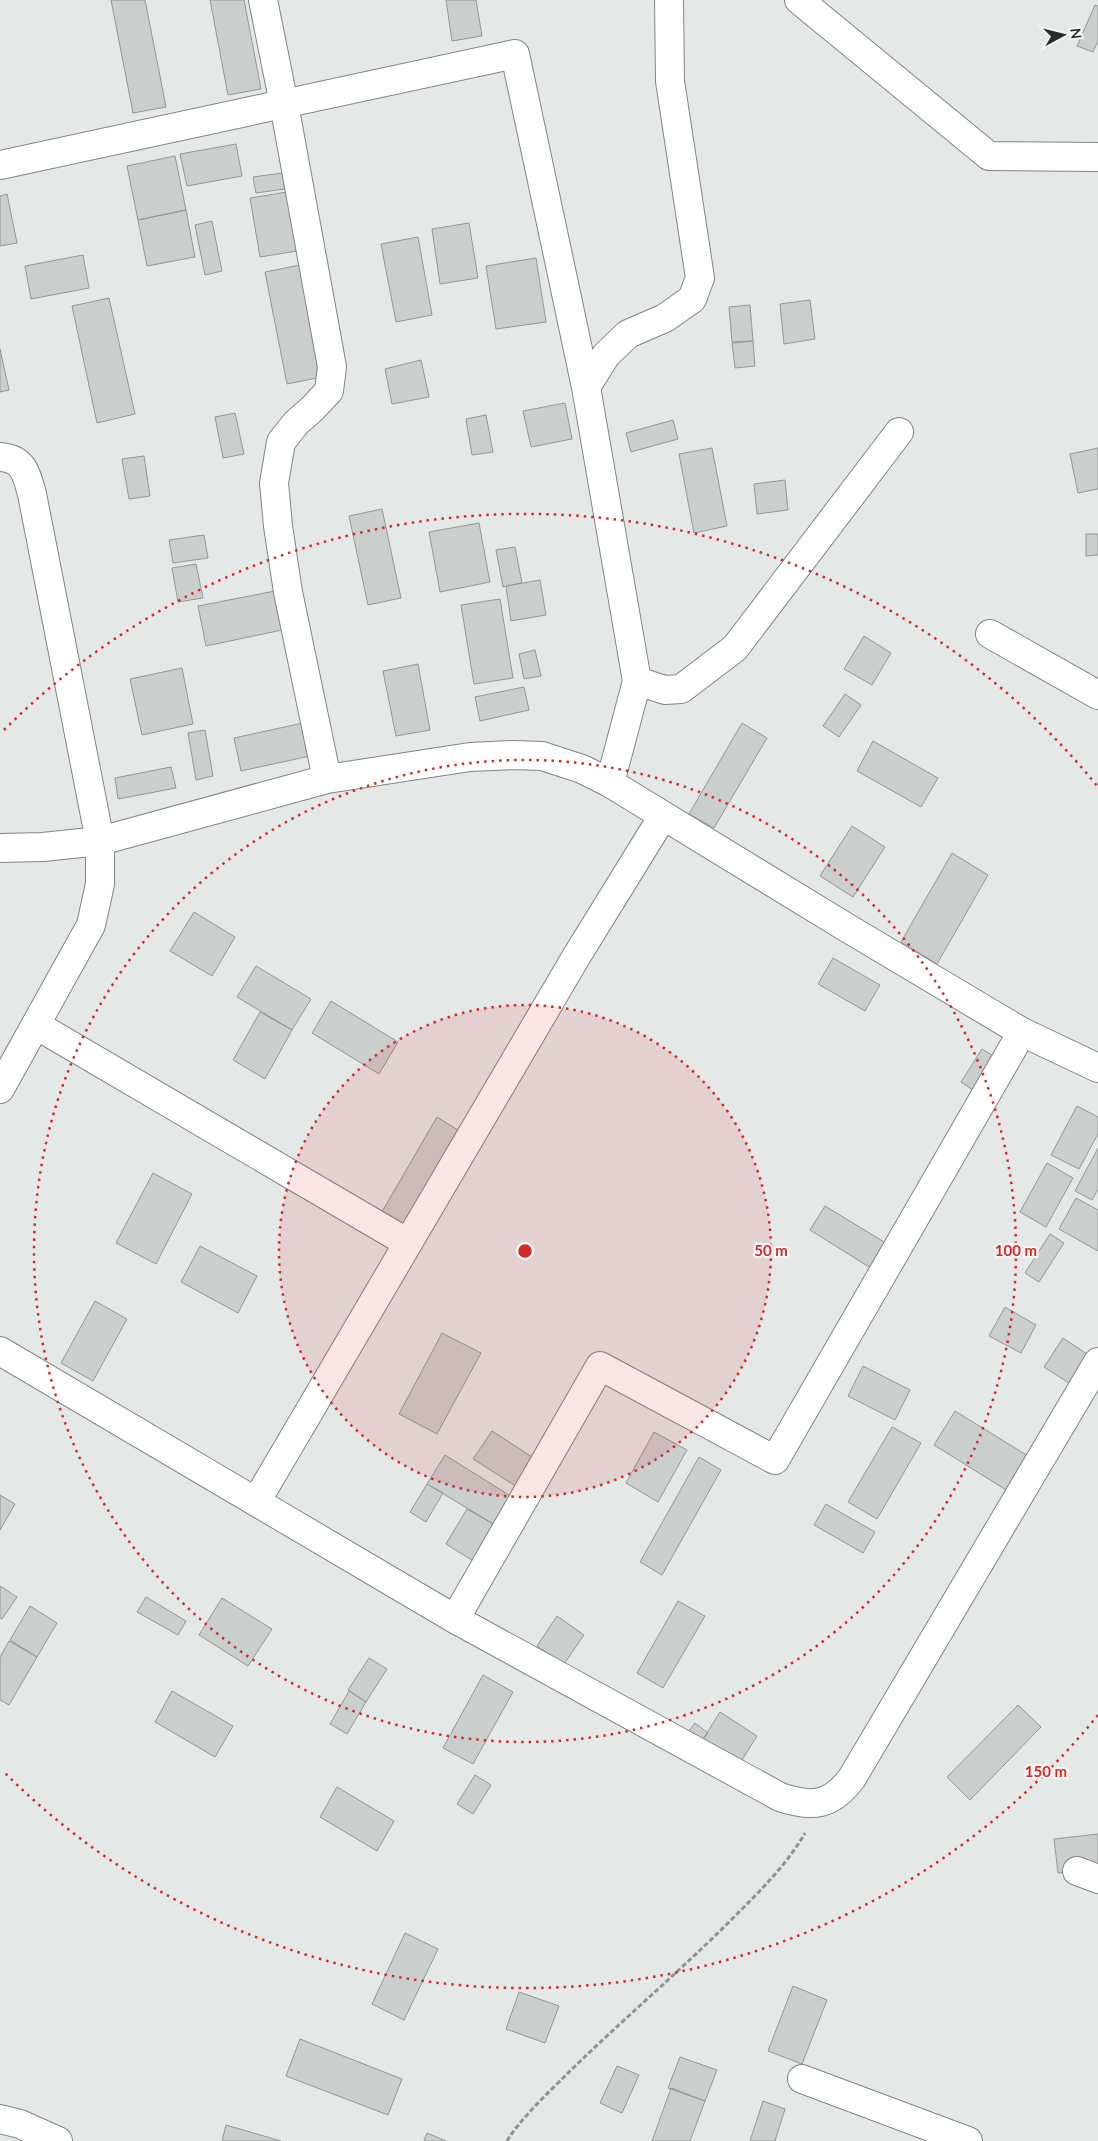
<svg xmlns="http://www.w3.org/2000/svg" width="1098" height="2141" font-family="Lato,sans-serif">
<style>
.building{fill:#cacecd;stroke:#939796}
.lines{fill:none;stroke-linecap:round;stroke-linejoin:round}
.minor-casing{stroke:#818584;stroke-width:30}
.path{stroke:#8f9393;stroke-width:3;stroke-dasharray:5 2.5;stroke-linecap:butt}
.minor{stroke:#fff;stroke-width:28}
.ring{fill:none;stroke:#d62828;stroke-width:2.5;stroke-dasharray:2.5 5}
.centre{fill:#d62828;stroke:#f2f6f5;stroke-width:2.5}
.ring-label{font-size:15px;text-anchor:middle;font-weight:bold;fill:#d62828;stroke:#f2f6f5;stroke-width:4.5;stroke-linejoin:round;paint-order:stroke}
</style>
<rect width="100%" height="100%" fill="#e4e9e8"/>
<path class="building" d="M111,0H145L166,107L133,113Z
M210,0H244L261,89L228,95Z
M446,0H476L482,36L452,41Z
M1095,5L1098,6V41L1093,52L1077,46Z
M236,144L242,176L187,186L180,154Z
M175,156L186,210L138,220L127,166Z
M282,173L285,189L256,193L253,177Z
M287,192L297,251L260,257L250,198Z
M7,194L17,243L0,246V196Z
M186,210L195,257L147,266L138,220Z
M212,221L222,271L205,275L195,225Z
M469,223L478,278L440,284L432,229Z
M418,237L432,315L396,322L381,244Z
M83,255L89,288L31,299L25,266Z
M536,258L546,322L496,329L486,266Z
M305,264L327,376L287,384L265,272Z
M109,298L135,414L97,423L72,306Z
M810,300L815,339L784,344L780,304Z
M750,305L753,341L732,342L729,307Z
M753,341L755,366L735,368L732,343Z
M0,349L9,390L0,392Z
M421,360L429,397L392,404L385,369Z
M565,403L572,439L531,447L523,411Z
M235,413L244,454L223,458L215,417Z
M486,415L493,452L472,455L466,419Z
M673,420L678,439L631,452L626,433Z
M712,448L727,526L694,533L679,454Z
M1098,448V489L1078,493L1070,454Z
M144,456L150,496L129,499L122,459Z
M785,480L788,510L757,514L754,484Z
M382,509L401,598L368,605L349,516Z
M479,523L490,582L440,592L429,532Z
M1086,534H1098V555L1086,556Z
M204,535L208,558L173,563L169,540Z
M515,547L522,583L503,587L496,550Z
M196,564L203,598L178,602L172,568Z
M540,580L546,615L511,621L506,586Z
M275,591L282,630L206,646L198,606Z
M500,599L513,678L474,684L461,605Z
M864,636L891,653L872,685L844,669Z
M535,650L541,676L524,679L519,654Z
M418,664L430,730L396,736L383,671Z
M182,668L193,724L142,735L130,679Z
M524,687L529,710L480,721L475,697Z
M845,694L861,705L839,737L823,726Z
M303,723L310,756L241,771L234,738Z
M742,723L767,738L714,828L689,814Z
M205,730L213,776L196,780L188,733Z
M873,741L938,778L921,807L857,771Z
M171,767L176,788L118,799L115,778Z
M852,826L885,847L853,897L820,876Z
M952,853L988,875L937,964L901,942Z
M194,912L235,937L212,976L170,951Z
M833,958L880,985L865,1011L818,984Z
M256,966L311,999L292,1030L237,997Z
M331,1001L398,1042L379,1074L312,1033Z
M260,1012L292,1030L265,1079L233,1060Z
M982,1049L1000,1060L979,1094L961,1082Z
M1077,1106L1098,1117V1134L1079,1169L1051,1155Z
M437,1117L466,1135L408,1234L379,1217Z
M1098,1148V1189L1092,1200L1075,1191Z
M1047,1163L1073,1178L1046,1227L1020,1212Z
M153,1173L192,1194L156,1264L116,1243Z
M1076,1198L1098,1210V1251L1059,1229Z
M825,1206L889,1245L874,1270L810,1230Z
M1050,1234L1064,1243L1039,1282L1025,1273Z
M200,1246L257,1276L238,1313L181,1282Z
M95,1301L127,1319L93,1381L61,1363Z
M1005,1307L1036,1325L1021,1353L989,1336Z
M442,1333L481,1353L437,1434L399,1414Z
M1063,1338L1090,1356L1072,1385L1044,1367Z
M863,1366L910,1390L895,1420L848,1396Z
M955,1411L1033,1459L1011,1493L934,1445Z
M892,1427L921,1443L877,1519L848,1502Z
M492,1431L540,1462L522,1490L473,1459Z
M654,1432L687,1450L658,1502L626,1483Z
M445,1455L517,1500L500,1528L427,1484Z
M699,1457L721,1470L662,1575L640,1562Z
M427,1484L443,1493L426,1522L410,1512Z
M0,1495L15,1504L0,1530Z
M826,1504L875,1532L863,1553L814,1525Z
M467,1509L500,1528L478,1564L446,1544Z
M0,1586L17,1597L2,1619L0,1618Z
M146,1597L186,1621L178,1635L137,1612Z
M222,1598L272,1629L248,1666L199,1635Z
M678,1601L705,1616L663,1688L637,1673Z
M30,1606L57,1623L37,1657L10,1640Z
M557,1616L584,1635L564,1664L537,1646Z
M9,1641L37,1657L9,1705L0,1700V1657Z
M369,1658L387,1669L366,1702L348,1690Z
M483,1675L513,1692L473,1764L443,1748Z
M172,1691L233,1726L215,1757L155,1722Z
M349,1691L366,1702L347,1734L330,1724Z
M1018,1705L1041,1727L970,1800L947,1777Z
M720,1712L757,1736L737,1768L700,1744Z
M695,1723L708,1733L701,1742L688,1732Z
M475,1775L491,1785L473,1814L457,1804Z
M337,1787L394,1821L377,1851L320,1817Z
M1098,1834V1869L1058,1873L1054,1839Z
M405,1933L438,1949L404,2020L372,2004Z
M793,1986L827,2000L802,2064L768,2051Z
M519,1992L559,2006L545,2043L506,2029Z
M300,2039L402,2079L388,2115L286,2076Z
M680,2057L717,2070L705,2101L668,2088Z
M617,2066L639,2075L622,2113L600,2103Z
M671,2088L705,2101L690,2141H652Z
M763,2101L785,2109L775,2141H750Z
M226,2125L281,2141H222Z
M427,2133L446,2141H424Z"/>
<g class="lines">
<defs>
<path id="minor" d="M263,0L284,104L332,367L329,391L312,409L296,423L281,442L274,483L278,526L288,592L327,779
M799,0L989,156L1098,157
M0,165L515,54L586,387L637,681L610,783
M586,387L606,355L628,334L665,318L692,299L700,278L670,81L669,0
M0,457C24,459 26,473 32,494L100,841V884L91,925L0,1089
M990,634L1098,695
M637,681L665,690L681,689L735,648L899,432
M0,848L43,847L100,841L327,779L470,757L513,755L542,756L582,769L610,783L849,929L1022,1032L1098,1068
M36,1025L408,1243
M0,1351L455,1619L780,1797C812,1808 831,1806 852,1778L1098,1362
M256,1502L576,957L663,816
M455,1619L600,1366L775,1460L1022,1032
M1077,1871L1098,1879
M802,2079L968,2141
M0,2119L20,2124L58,2141"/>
</defs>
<use href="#minor" class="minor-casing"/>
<path class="path" d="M507,2141C521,2118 549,2092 568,2073C621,2021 678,1973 731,1920C758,1893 786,1866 805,1833"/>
<use href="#minor" class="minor"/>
</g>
<circle cx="525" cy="1251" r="246" fill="#d62828" fill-opacity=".12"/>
<g class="ring">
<circle cx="525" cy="1251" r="246"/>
<circle cx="525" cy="1251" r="491"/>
<path d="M1098 1715A737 737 0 0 1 4 1772M4 730A737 737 0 0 1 1098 787"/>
</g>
<circle cx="525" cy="1251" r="8" class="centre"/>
<g class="ring-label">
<text x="771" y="1256">50 m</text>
<text x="1016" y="1256">100 m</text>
<text x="1046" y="1777">150 m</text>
</g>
<g transform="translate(1063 35) rotate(83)" stroke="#f2f6f5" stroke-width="4" paint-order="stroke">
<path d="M0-4L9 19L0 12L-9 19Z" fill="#282a2a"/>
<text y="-8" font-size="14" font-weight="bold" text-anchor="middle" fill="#282a2a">N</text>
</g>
</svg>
